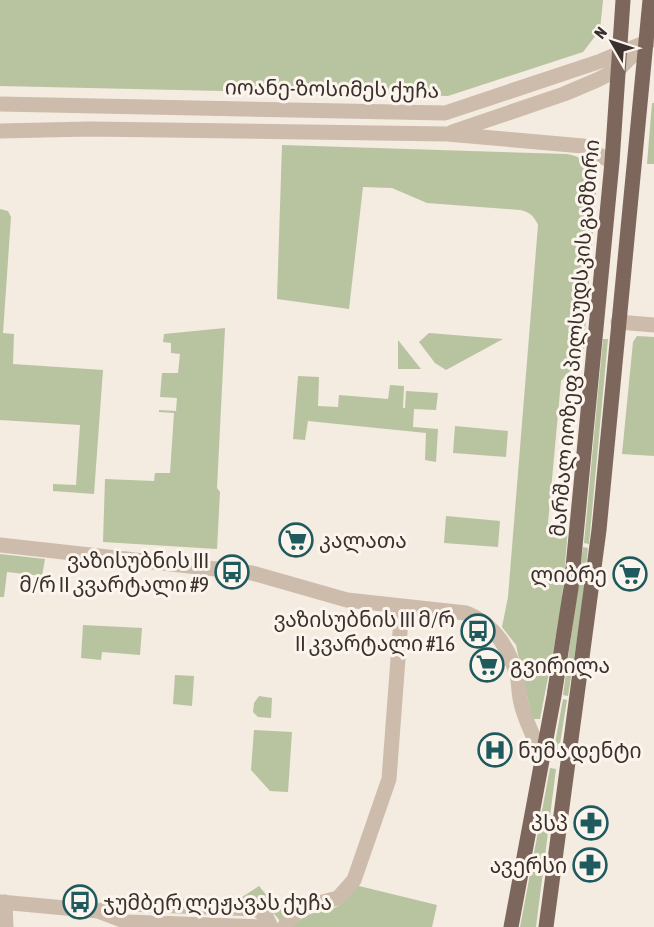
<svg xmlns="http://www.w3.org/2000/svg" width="654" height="927" font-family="'Asap Condensed','Noto Sans Georgian',sans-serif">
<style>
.green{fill:#b8c4a0}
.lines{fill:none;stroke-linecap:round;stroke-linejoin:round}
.minor{stroke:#cdbbac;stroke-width:15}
.major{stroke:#7d675c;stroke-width:15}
.labels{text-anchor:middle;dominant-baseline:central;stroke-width:6;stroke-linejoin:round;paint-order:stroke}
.street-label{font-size:21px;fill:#3b302b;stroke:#fbf5ee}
.poi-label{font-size:21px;fill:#3b302b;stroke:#fbf5ee;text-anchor:end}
</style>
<rect width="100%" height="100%" fill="#f4ebe1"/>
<path class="green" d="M0,0H603L600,30L583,52L448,96L0,86Z
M652,103H654V164H647Z
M282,145L567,154C586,158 589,163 597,180L583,357L561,381L548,523L568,529L561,610L540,719H533L531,714L516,645L502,627L508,597L538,225C534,216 530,212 520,210L427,203L392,188L363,187L349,309L277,299Z
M0,209L8,211L11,217L3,333L14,334L13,364L103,370L94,494L53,491V484L76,485L80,425L0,420Z
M225,328L217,488L220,492L217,549L103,542L105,479L154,481L155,473H170L174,413L159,412V410L176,411L177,398L160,397L162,373H178L180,354L171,353V343L163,342L164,334Z
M429,333L503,339L446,370L435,363L419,342Z
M637,336L654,337V456L622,454L633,342Z
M603,339H608L589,544L584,543Z
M398,340L421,369H398Z
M298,376L319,377L318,406L338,407L339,395L388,399L390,385L404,386L403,408H405L406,391L438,393L436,410L414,409L413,427L438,429L436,462L425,460L426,433L308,421L305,440L293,439Z
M455,426L508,431L506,457L453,453Z
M446,516L500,521L498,547L444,543Z
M583,547L588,548L582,608L568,696L563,695Z
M0,554L45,559L42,576L7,572L4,597H0Z
M83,625L142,628L140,655L102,652L101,660L81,658Z
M175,675L194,676L192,706L173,704Z
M259,696L272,698L271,718L258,717L253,712L254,703Z
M563,699L567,700L559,750L558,751L554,749Z
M254,730L292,732L288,792L270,791L251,770Z
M550,768L556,769L536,927H520Z
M355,885L437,905L432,927H293C315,900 337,924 355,885Z
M259,886L268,897L288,908L281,924C273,905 254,906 236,904L239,899Z"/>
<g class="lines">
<path class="minor" d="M0,104L445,113L601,61L654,39
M0,131L89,129L447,134L583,146L612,162
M452,132L564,94L597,80L619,69L643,45
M618,322L654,325
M0,545L252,573L347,600L466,613C495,624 511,651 518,680C519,688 519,696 521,703C525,721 535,739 542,756
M0,902L98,911L127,922L260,927
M5,902L6,927
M98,911L128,904L256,909L266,916L271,927
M284,927L300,908L338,898L354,880L389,779L402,606"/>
<path class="major" d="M511,927L554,696L571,588L612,162L623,0
M546,927L599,530L650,0"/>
</g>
<defs>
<symbol id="supermarket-ring" viewBox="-11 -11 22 22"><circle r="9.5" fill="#fbf5ee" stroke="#1f5a5e" stroke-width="1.5"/><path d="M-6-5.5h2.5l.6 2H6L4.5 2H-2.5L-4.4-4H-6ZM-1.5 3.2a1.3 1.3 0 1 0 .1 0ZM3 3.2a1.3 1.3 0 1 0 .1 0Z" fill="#1f5a5e"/></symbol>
<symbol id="bus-ring" viewBox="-11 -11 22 22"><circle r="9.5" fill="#fbf5ee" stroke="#1f5a5e" stroke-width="1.5"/><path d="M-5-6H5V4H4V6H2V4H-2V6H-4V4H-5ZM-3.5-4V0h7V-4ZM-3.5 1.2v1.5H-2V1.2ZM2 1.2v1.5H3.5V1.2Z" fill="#1f5a5e"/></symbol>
<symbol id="hospital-ring" viewBox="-11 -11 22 22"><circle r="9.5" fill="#fbf5ee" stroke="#1f5a5e" stroke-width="1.5"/><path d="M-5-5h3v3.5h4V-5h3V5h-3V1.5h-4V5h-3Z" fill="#1f5a5e"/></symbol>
<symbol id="pharmacy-ring" viewBox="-11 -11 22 22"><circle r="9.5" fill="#fbf5ee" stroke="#1f5a5e" stroke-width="1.5"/><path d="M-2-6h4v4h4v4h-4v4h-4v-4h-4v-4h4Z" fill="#1f5a5e"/></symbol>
</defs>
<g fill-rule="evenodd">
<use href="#supermarket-ring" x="277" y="521" width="38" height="38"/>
<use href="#bus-ring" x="213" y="553" width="38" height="38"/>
<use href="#supermarket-ring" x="611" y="555" width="38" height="38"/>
<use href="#bus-ring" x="459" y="612" width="38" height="38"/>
<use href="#supermarket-ring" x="468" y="646" width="38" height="38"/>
<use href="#hospital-ring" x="476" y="731" width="38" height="38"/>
<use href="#pharmacy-ring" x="572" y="804" width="38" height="38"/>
<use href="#pharmacy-ring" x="571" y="846" width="38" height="38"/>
<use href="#bus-ring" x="61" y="883" width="38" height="38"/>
</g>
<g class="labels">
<g class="street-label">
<text transform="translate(332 88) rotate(1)">იოანე-ზოსიმეს ქუჩა</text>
<text transform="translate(574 338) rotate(-85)">მარშალ იოზეფ პილსუდსკის გამზირი</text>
</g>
<g class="poi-label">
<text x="319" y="540" text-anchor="start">კალათა</text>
<text x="209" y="560">ვაზისუბნის III<tspan x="209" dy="24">მ/რ II კვარტალი #9</tspan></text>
<text x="607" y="574">ლიბრე</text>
<text x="455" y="619">ვაზისუბნის III მ/რ<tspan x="455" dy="24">II კვარტალი #16</tspan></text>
<text x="510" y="665" text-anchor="start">გვირილა</text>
<text x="518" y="750" text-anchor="start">ნუმა დენტი</text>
<text x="568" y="823">პსპ</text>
<text x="567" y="865">ავერსი</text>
<text x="103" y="902" text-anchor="start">ჯუმბერ ლეჟავას ქუჩა</text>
</g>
</g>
<g transform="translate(612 42) rotate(309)" stroke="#fbf5ee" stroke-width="4.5" paint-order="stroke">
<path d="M0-4.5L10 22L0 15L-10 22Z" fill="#3b302b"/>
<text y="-9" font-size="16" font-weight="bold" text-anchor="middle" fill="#3b302b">N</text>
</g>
</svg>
